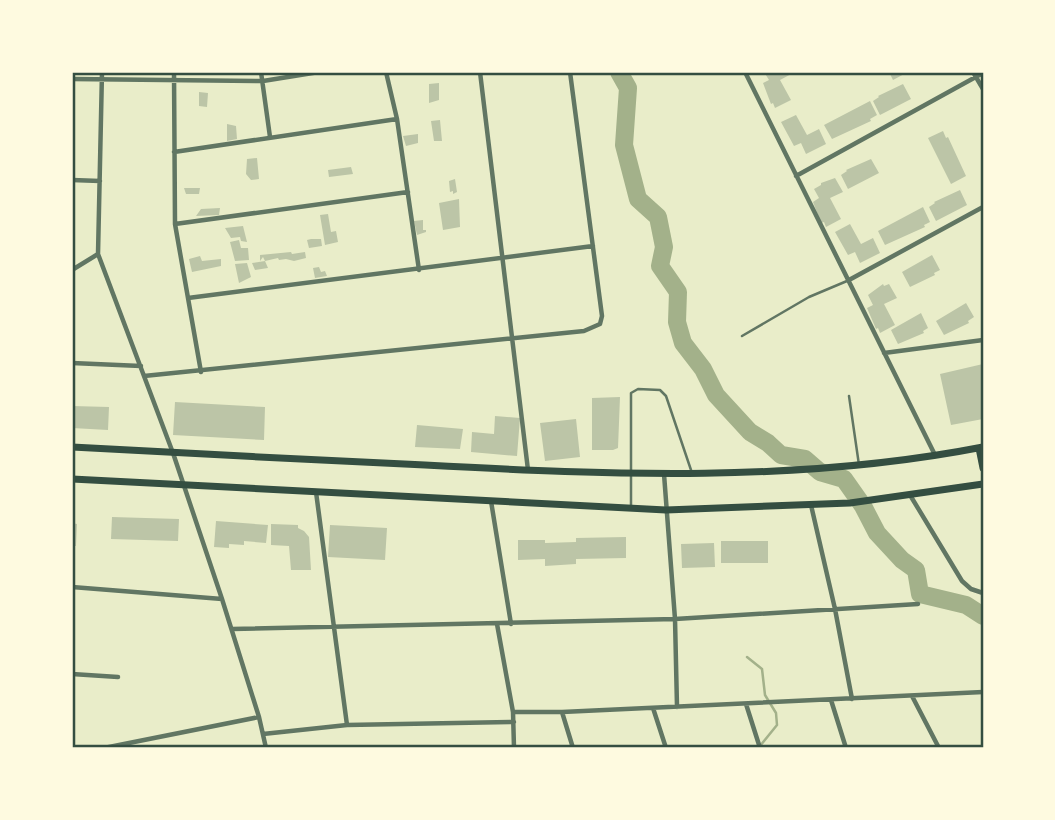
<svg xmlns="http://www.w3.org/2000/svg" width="1055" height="820" font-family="Helvetica,sans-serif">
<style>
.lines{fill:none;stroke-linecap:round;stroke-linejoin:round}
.stream{stroke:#a3b18a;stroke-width:2.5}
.river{stroke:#a3b18a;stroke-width:18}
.building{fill:#bcc5a7}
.service{stroke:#617663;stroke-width:2.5}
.minor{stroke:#617663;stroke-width:4.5}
.primary{stroke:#344e41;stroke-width:7}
.neatline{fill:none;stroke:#344e41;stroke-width:2.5}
</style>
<rect width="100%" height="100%" fill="#e9edc9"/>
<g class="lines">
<path class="stream" d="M747,657L762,669L765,695L776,713L777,725L760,746"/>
<path class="river" d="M619,72L628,88L624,145L638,199L658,217L664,247L660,266L678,292L677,322L683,343L703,369L716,395L750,432L768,443L781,455L805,459L820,472L844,479L863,506L877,533L902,560L916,570L920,594L966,605L983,616"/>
</g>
<path class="building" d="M764,72H795L780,80L791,100L775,108L773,103L771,104L763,83L769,80Z
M889,72H908L893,80Z
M439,83V100L429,103V84Z
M903,84L911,99L880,115L873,101L879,97L878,96Z
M199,92L208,93L207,107L199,106Z
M870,101L877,115L870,119L871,121L832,139L824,125Z
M796,115L807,135L819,129L826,144L806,154L801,143L794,146L781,122Z
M440,120L442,141H434L431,121Z
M227,124L236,126L237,139L227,141Z
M943,131L946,138L948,137L966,176L951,184L928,138Z
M418,134V143L406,146L403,136Z
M257,158L259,179L251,180L246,174L247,159Z
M871,159L879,173L848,189L841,175L847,171L846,170Z
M351,167L353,174L329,177L328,170Z
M835,178L843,192L830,198L841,219L826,227L824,222L821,223L813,202L819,198L814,189L821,185V183Z
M455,179L457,192L453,194V191L450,192L449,181Z
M184,188H200L199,194H186Z
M960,190L967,205L936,221L929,207L935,203L934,202Z
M459,199L460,227L443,230L439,203Z
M923,207L930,222L924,225L925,227L885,245L878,231Z
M220,208L219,215L196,216L201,209Z
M328,214L331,232L336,231L338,242L325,245L320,215Z
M423,220V230H426V232L417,235L414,221Z
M850,224L861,244L873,238L880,253L860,263L855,252L848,255L835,232Z
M243,226L247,242L241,241L240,237L231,238L225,228Z
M311,239H321L322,246L309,248L307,240Z
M239,240L241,248H248L249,260L235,261L230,242Z
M291,252L292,254L305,252L306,258L294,261L286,259L279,260L278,258L265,261L268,268L255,270L252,263L265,261L263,257L260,261V255Z
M932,255L940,270L934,273L935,275L910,287L902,272Z
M200,256L202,261L221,259V266L192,272L189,259Z
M247,263L251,277L239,283L235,264Z
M319,267L321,272L325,271L327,276L315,278L313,268Z
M883,284L884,286L889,284L897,298L884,304L895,325L880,333L878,328L876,329L867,308L873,305L868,295Z
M966,303L974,317L968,321L969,323L944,335L936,321Z
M921,313L928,328L923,331L924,333L898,344L891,330Z
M983,364V419L951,425L940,374Z
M620,397L618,448L613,450H592V398Z
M175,402L265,407L264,440L173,435Z
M72,406L109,407L108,430L72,428Z
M495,416L520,418L517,456L471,452L472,432L494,434Z
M576,419L580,457L545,461L540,423Z
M417,425L463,429L460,449L415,447Z
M112,517L179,519L178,541L111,539Z
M216,521L268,525L266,543L244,541V545L229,544V548L214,547Z
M72,523L77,524L76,546H72Z
M271,524L298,525V528L304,531L309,537L311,570H291L289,546L271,545Z
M330,525L387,528L385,560L328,557Z
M626,537V558L576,559V564L545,566V559L518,560V540H545V543L576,542V538Z
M721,541H768V563H721Z
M714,543L715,567L682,568L681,544Z"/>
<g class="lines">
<path class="service" d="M742,336L809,297L847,281
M849,396L859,465
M631,508V393L638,389L660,390L666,396L691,470"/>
<path class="minor" d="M102,72L98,254L173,453L222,599L259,717L266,748
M174,72L175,224L201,372
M261,72L270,137
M386,72L397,119L419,270
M480,72L528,470
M745,72L935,455
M973,72L983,89
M72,79L263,81L319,72
M174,152L397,119
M796,176L983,73
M72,180L100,181
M175,224L408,192
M72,270L98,254
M849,280L983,207
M188,298L593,246
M884,353L983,340
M72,363L141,366
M144,376L584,331L600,324L602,316L570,72
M664,474L675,619L677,707
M316,492L347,725
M910,495L962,581L971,589L983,593
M491,501L511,624
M811,505L835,609L852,699
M72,587L222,599
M497,624L513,712L514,748
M232,629L675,619L918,604
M72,674L118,677
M912,696L939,748
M831,700L846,748
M746,704L760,748
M653,708L666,748
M513,712H562
M263,734L347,725L514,722
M104,748L259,717
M573,748L562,712L983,692"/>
<path class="primary" d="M72,447C190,454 307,459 425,465C611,475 799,483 983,447
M979,448L983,468
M72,479L666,510L850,503L983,484"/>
</g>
<rect width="1055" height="820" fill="none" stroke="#fefae0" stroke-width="147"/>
<rect x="74" y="74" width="908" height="672" class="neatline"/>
</svg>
